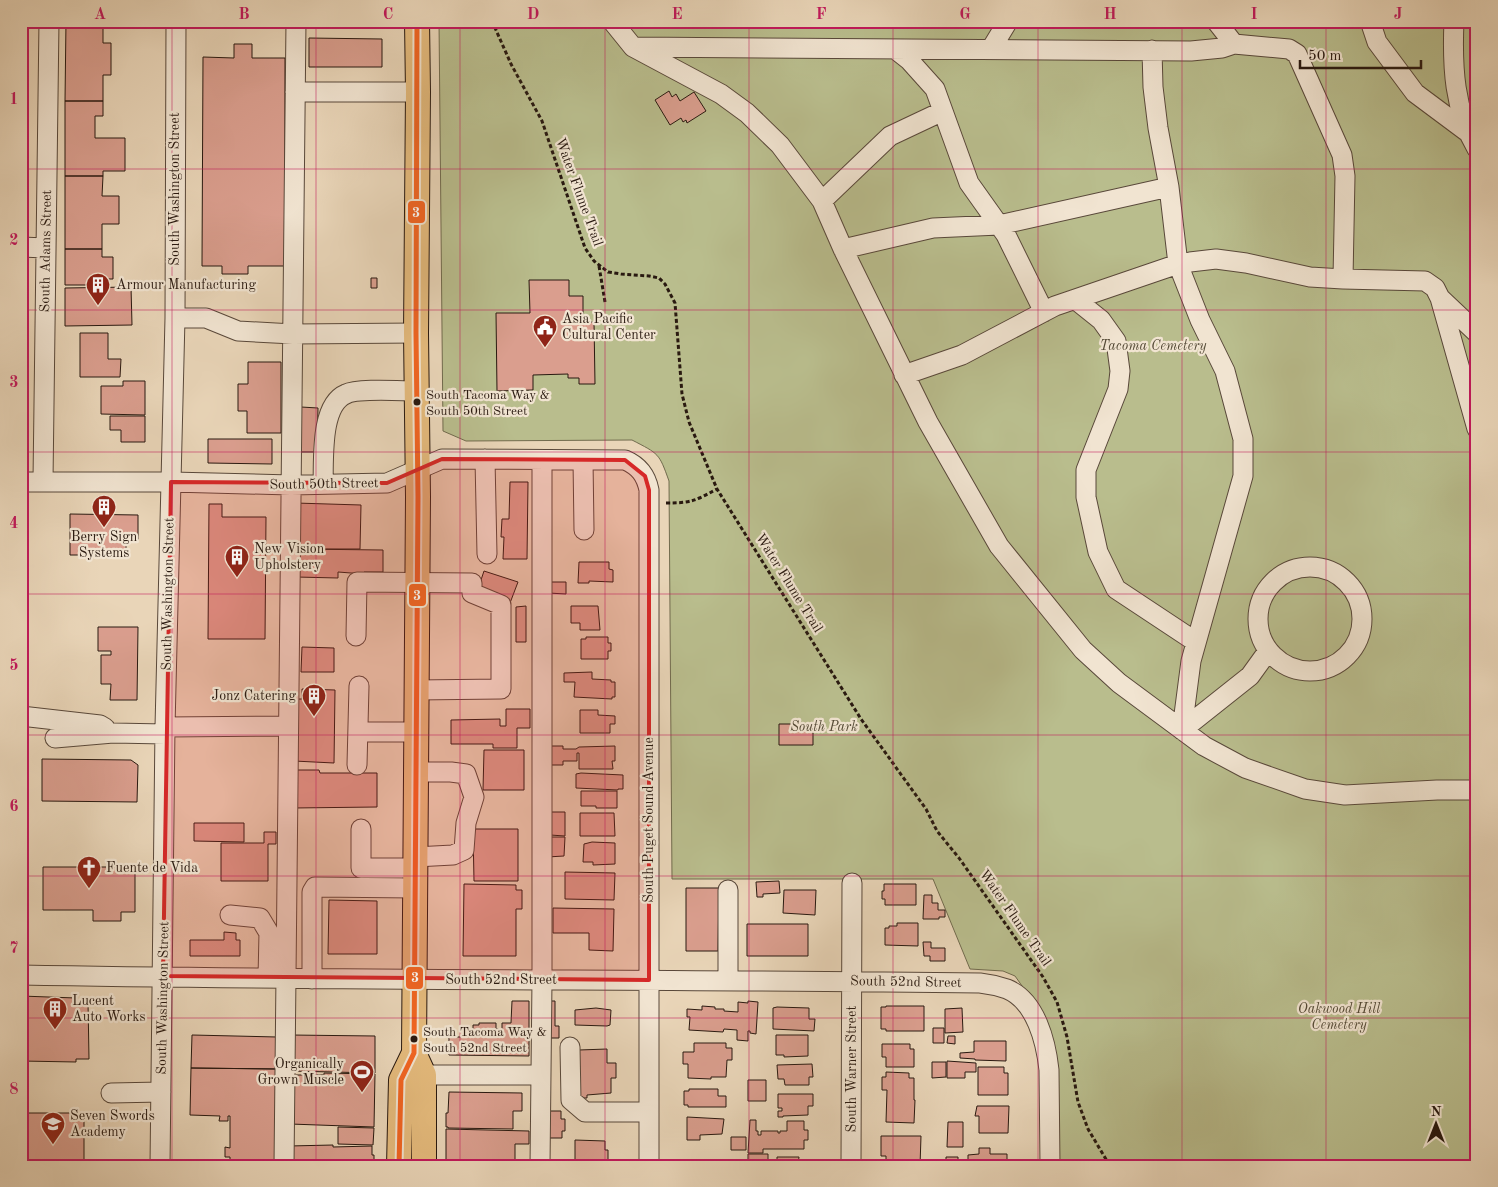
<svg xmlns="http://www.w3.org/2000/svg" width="1498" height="1187" font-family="'Old Standard TT',serif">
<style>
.green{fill:#b9bd8d;stroke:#716b4e}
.building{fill:#da9e8e;stroke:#291910}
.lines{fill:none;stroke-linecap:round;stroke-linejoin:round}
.minor-casing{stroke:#59483a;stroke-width:21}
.major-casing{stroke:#291910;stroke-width:26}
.path{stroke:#291910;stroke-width:3;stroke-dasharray:4 2.5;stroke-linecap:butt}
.minor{stroke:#f1e4d1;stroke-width:19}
.major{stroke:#e4ba7c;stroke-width:24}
.bus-1-casing{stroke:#f1e4d1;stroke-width:9}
.bus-1{stroke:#f26522;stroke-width:5}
.marked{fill:#d62828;fill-opacity:0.2;stroke:#d62828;stroke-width:4;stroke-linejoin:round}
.grid{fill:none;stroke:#c2185b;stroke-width:1;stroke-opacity:0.55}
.bus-dot{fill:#291910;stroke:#f1e4d1;stroke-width:2}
.labels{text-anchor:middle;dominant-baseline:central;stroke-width:4.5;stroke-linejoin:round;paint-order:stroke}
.bus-label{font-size:13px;fill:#291910;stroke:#f1e4d1;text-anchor:start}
.street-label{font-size:14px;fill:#291910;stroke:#f1e4d1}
.poi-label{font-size:14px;fill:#291910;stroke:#f1e4d1;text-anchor:start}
.park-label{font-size:14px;font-style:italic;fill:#544a36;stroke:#f1e4d1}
.line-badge{stroke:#f1e4d1;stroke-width:2}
.badge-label{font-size:14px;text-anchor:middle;font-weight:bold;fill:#fff}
.neatline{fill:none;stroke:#c2185b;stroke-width:2}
.grid-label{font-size:16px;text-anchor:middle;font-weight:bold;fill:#c2185b}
</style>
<rect width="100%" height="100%" fill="#e9d5b8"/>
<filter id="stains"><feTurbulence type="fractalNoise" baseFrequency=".004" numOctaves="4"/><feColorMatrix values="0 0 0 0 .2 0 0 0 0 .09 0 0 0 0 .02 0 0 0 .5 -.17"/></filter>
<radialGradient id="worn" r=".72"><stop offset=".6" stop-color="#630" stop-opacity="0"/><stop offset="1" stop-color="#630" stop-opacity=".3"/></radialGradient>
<path class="green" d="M439,21H1477V1166H1058L1037,1007L1015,976L1003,971L970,969L933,879H672L669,481C659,453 659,454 632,440L466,441L443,431Z"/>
<path class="building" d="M66,21H103V43H111V75H103V101H65Z
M309,38L382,39V67H309Z
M234,44H252V58H285V266H248V274H222V266H202L203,57L234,58Z
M669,91L672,97L676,94L680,101L694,92L706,111L687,123L686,120L683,122L681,118L670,125L655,100Z
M65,101H103V116H95V138H125V171H103V176H65Z
M65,176H103L102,196H119V224H102V249H65Z
M65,249H102V257H113V279H103V285H65Z
M371,278H377V288H371Z
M529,280H569V296H583V322H594L595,384H579V378H568V374L533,375V390L497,391L496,313H530Z
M131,287L132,325L65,326V288Z
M80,333H108V359H121L120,377H80Z
M248,362H281V433H247V411H238V384H248Z
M123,381H145V415L101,414V386H123Z
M301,407L318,408L317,452H300Z
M110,416H145V442H121V430H110Z
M208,439H272V464L208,463Z
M510,482H528L527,559H503L504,537H501L502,519H509Z
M295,503L361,505L360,549H295Z
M209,504H222V517H266L265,639H208Z
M70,514L138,515V541H126V555H70Z
M296,549L383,550V572H364V574L338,572V578L296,577Z
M579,562H609V569L613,570V582L589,581V583H578Z
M484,571L518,582L510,603L477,592Z
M548,582H566V594L548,593Z
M526,606V642H516V607Z
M571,606H598L600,630H580V623H571Z
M98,627H138L137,700H110L111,684H101V655H111V651H98Z
M586,637H608V643H611V651H608V659H581V639H586Z
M302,647L334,648V672H301Z
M592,672V679L611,680V682H615V697H612V699L574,697L575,682H564V673Z
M302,689L335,690L334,763L294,761L293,699H302Z
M506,709H530V728H517V748H493V744H451V720L500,719V726H506Z
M580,710H598V715L615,716V724H610V733H580Z
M779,724H813V745H779Z
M548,746H563V749H576L579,747L615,746V761H612L613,769H579V753H577V761H563V765H548Z
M484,750H524V790H483Z
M42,759L131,760L138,765L137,802L42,801Z
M292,770H319L320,773H377V807L293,808Z
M581,773L623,775V789H618V790L576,788V774Z
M581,791H617V808H596V806H581Z
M550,812H565V836L550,835Z
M580,813H614L615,836H580Z
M194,823H244V842L194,841Z
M473,829H518V881H474Z
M264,832H276V844H268V881H221V843H264Z
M550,837H565L564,856L547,857Z
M592,842L615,843V864L593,865V862H583L584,844Z
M43,867H135V912H121V921H93V910H43Z
M565,872L615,873L614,900L565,899Z
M779,881L780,893L763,894V897H757L756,882Z
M464,884L516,885V890H522V909H516V956H463Z
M884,884H916V905H885V899H882V891H884Z
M686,888H719L718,951H686Z
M784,890H816L815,915L783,913Z
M924,895H932V903H938V910H945V917H939V919H923Z
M329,900L377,901V954H328Z
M553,908L614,909L613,951L589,950V933H553Z
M897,923H918V946L885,945V928H889V926H897Z
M747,924H808V956H747Z
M224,932L236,933V940H240V956H190V940H224Z
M923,942H931V948H945V961H930V956H924Z
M21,996L76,998V1002L88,1001L89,1059H76V1062L21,1061Z
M512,1001H529V1056L449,1055V1037H473V1025H479V1023H496V1029H502V1023H511Z
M545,1001H555V1026H559V1038H545Z
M748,1001L758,1002L756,1034L750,1033V1031H748V1041L737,1040V1030L724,1029L723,1032L689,1030L690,1017H687V1009L702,1010V1006L715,1007V1009H724V1011L738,1012V1002L748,1003Z
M886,1006H924V1031H886V1029H881V1007H886Z
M777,1007L809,1008V1019H815L814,1031L773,1029V1008Z
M596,1008L611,1010L610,1025L607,1026L575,1025V1010Z
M962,1008L963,1032L945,1033V1009Z
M933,1028H944V1043H933Z
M192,1035L277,1037V1069L191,1068Z
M291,1035L375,1036V1073L290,1071Z
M776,1035H808V1056L784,1057V1055H776Z
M948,1036H955V1044L947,1043Z
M974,1041H1006V1061L975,1060V1059L960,1058V1053L974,1052Z
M694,1043H726V1048H732V1060H727L726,1077H711V1079L688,1078V1064H683V1052H694Z
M882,1044H910V1049H914V1067H886V1057H882Z
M607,1049V1063H616V1078H611V1093L587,1095V1098H579V1050Z
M947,1061L976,1063V1072H965V1078H947Z
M932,1062H946V1077L932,1078Z
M812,1064L813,1077H809V1085H785L784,1079H778L777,1065Z
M978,1067H1004V1073H1008V1095H978Z
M191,1068L277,1069L275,1166H230V1157H225V1147L230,1148V1116H228V1121H219L220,1116L190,1115Z
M886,1072L909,1073V1078H914V1100H915L914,1123L886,1122L887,1090H882V1077H886Z
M324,1073L375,1074L374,1127L290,1124V1075H324Z
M748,1080H766V1101H748Z
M689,1089H718V1096H726V1107H688V1105H684V1091H689Z
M449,1092L522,1093V1111H513V1129L448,1128V1127H446V1113H448Z
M778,1094H813V1106H808V1115L783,1116V1117H778V1111H782V1108H778Z
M977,1106H1009L1008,1133H979V1116H975Z
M545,1111H561V1119H565V1131H562V1138H545Z
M21,1113H84V1166H23Z
M687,1117L724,1119L722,1134L700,1135V1140H687Z
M750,1120H756V1131H758V1135H761V1131H778V1133H780V1131H787V1121H804V1130H808V1140H804V1149H763V1153H748Z
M948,1122H963V1147H947Z
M338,1127L374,1128L373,1145L338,1144Z
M446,1129L529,1131V1144H515V1166H446Z
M881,1136H921L920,1166L886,1164V1156H881Z
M731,1137H746V1150H731Z
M575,1140L605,1141V1150H608V1163H583V1166H575Z
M333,1145V1147L372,1146V1155H374V1166H289V1146Z
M979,1148H990V1154H1007V1166H972V1164H968V1155L979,1154Z
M748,1154H768V1166H748Z
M777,1157H799L798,1165H783V1163H777Z
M946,1157H958V1166H946Z"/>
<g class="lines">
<defs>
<path id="minor" d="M612,21L633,47L1191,51L1222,48L1234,44L1289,49L1297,54L1342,155L1345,176L1343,279
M1216,21L1234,44
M1370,21L1377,42L1415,93L1466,131
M1454,21C1452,66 1454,110 1477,149
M633,47L721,94L747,113L780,145L822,201L843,249L928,422L999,546L1083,650L1119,683L1204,746L1245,768L1305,789L1345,795L1437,790H1477
M895,49L909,60L935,89L969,183L1006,235L1044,312
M991,49L1008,21
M1152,50L1153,87L1158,128L1169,187L1178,264L1200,320L1225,371L1243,439V476L1191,661L1182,730
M295,92H418
M822,201L890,136L943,111
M21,247L46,248
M843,249L933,228L999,225L1169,187
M1440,298L1477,333
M1076,300L1101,320L1116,341L1120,371L1118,389L1086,470V497L1098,552L1116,589L1196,642
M175,318H206L238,331L293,334L416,333
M904,375L962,355L1055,306L1178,264L1190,262L1216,259L1246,263L1310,277L1343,279L1425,281L1435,288L1440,298L1477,429
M485,459L487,554
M583,460L584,530
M43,481L49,21
M21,482H171L291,485L387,483L442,459L625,460C639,466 646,475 649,490V1166
M323,483C324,459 320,405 346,394C358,388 401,391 416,391
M1258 619a52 52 0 1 1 104 0a52 52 0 1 1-104 0Z
M356,636L357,582L472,583V593L501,605V689L416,690
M21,716L100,725L105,728
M165,727L287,726
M1182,730L1250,676L1268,651
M358,732H416
M55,738L113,733L165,734
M357,765L359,686
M361,829V868H415
M415,857L453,855L464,850L466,823L474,797L466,774L451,772H416
M230,915L260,918L269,933L268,978
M21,975C341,981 660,979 980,983C989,984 998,986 1007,989C1036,1001 1046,1042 1049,1070L1050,1166
M312,979V892L315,887L415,888
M728,980V890
M570,1047L571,1100L585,1112H649
M424,1075H541
M111,1093L161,1092
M160,1166L165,727L175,318L176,21
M284,1166L296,21
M540,1166L542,980V460
M851,1166L852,883"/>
<path id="major" d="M417,21L418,92L416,333L418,497L414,1053L424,1075V1166
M399,1166L401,1080L414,1053"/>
</defs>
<use href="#minor" class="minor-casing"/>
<use href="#major" class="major-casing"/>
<path class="path" d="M492,21L511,64L542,121L585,248L594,261L608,272L621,274L649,276L659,278L665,284L675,303L682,394L689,422L717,489L861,719L926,809L937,831L959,858L1043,977L1057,1002L1067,1037L1078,1102L1088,1129L1110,1166
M599,266L605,302
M666,503C691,503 695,501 717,489"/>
<use href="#minor" class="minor"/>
<use href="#major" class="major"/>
<defs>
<path id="bus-1" d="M399,1166L401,1080L414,1053L418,497L416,333L417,21"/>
</defs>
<use href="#bus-1" class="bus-1-casing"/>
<use href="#bus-1" class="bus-1"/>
</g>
<path class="marked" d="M442,459L625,460L645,476L649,490V980L163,976L171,482L387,483Z"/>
<path class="grid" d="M172,21V1166M316,21V1166M460,21V1166M605,21V1166M749,21V1166M893,21V1166M1038,21V1166M1182,21V1166M1326,21V1166M21,169H1477M21,310H1477M21,452H1477M21,594H1477M21,735H1477M21,876H1477M21,1018H1477"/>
<defs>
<symbol id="building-pin" viewBox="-11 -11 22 30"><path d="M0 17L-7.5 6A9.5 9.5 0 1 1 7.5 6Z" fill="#8f2418" stroke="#f1e4d1"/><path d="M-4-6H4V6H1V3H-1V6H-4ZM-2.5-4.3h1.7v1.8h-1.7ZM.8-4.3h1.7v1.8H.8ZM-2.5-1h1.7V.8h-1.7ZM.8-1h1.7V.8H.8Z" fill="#fff"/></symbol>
<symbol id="civic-pin" viewBox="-11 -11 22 30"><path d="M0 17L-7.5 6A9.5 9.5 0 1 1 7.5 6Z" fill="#8f2418" stroke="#f1e4d1"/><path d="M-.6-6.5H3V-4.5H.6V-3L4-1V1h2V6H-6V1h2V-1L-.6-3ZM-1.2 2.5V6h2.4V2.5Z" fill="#fff"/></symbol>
<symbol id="church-pin" viewBox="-11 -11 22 30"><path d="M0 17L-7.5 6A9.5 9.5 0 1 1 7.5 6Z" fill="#8f2418" stroke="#f1e4d1"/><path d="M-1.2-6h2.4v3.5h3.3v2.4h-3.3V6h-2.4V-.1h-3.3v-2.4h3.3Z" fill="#fff"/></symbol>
<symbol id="stadium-pin" viewBox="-11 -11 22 30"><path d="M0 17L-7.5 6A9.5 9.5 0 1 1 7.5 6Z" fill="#8f2418" stroke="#f1e4d1"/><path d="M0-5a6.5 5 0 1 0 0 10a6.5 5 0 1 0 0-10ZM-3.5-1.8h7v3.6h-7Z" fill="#fff"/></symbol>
<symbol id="school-pin" viewBox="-11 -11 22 30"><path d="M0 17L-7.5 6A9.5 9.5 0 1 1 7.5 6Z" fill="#8f2418" stroke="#f1e4d1"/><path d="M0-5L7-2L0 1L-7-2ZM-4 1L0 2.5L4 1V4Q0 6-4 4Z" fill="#fff"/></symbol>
</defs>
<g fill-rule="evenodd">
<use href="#building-pin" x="84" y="271" width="28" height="38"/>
<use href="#civic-pin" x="531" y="313" width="28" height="38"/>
<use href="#building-pin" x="90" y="493" width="28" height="38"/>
<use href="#building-pin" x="223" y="543" width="28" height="38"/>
<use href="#building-pin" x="300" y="682" width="28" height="38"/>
<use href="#church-pin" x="75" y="854" width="28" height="38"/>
<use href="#building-pin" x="41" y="995" width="28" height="38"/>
<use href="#stadium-pin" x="348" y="1058" width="28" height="38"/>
<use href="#school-pin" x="39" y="1110" width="28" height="38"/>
</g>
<g class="bus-dot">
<circle cx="417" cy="402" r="4.5"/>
<circle cx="414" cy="1039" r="4.5"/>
</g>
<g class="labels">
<g class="bus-label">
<text x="426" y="395">South Tacoma Way &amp;<tspan x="426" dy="16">South 50th Street</tspan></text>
<text x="423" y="1032">South Tacoma Way &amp;<tspan x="423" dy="16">South 52nd Street</tspan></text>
</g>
<g class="street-label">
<text transform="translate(175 189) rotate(-90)">South Washington Street</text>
<text transform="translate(579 192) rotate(70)">Water Flume Trail</text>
<text transform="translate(46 251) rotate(-89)">South Adams Street</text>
<text transform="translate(324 484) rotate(-1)">South 50th Street</text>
<text transform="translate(789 583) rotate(58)">Water Flume Trail</text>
<text transform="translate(168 594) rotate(-89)">South Washington Street</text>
<text transform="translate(649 820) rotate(-90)">South Puget Sound Avenue</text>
<text transform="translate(1015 918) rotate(55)">Water Flume Trail</text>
<text x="501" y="980">South 52nd Street</text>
<text transform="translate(906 982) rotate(1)">South 52nd Street</text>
<text transform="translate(163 998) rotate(-89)">South Washington Street</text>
<text transform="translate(852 1069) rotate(-90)">South Warner Street</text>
</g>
<g class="poi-label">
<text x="116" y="285">Armour Manufacturing</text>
<text x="562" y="319">Asia Pacific<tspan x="562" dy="16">Cultural Center</tspan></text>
<text x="104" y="537" text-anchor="middle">Berry Sign<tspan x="104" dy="16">Systems</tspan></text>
<text x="254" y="549">New Vision<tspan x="254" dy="16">Upholstery</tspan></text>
<text x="296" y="696" text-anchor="end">Jonz Catering</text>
<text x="106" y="868">Fuente de Vida</text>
<text x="72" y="1001">Lucent<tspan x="72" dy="16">Auto Works</tspan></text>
<text x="344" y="1064" text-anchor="end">Organically<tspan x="344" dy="16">Grown Muscle</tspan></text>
<text x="70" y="1116">Seven Swords<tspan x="70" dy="16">Academy</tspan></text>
</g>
<g class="park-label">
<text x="1153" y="346">Tacoma Cemetery</text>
<text x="824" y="727">South Park</text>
<text x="1339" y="1009">Oakwood Hill<tspan x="1339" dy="16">Cemetery</tspan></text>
</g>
</g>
<g class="line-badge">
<rect x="407" y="200" width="19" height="24" rx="5" fill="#f26522"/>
<rect x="408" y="583" width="19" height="24" rx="5" fill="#f26522"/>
<rect x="405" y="966" width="19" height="24" rx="5" fill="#f26522"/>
</g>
<g class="badge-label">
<text x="416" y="217">3</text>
<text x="417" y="600">3</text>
<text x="415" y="982">3</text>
</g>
<rect width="1498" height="1187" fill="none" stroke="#e9d5b8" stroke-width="55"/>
<g transform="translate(1436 1124)" stroke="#f1e4d1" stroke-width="4" paint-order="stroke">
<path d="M0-4L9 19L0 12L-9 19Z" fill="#291910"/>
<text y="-8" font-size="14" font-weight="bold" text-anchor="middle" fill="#291910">N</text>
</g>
<path d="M1300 60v8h121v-8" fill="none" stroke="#291910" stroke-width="2.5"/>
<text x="1308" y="60" font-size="15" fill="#291910" stroke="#f1e4d1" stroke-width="4" paint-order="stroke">50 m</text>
<rect x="28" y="28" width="1442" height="1132" class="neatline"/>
<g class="grid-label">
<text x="100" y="19">A</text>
<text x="244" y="19">B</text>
<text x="388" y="19">C</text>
<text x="533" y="19">D</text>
<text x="677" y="19">E</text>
<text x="821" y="19">F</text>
<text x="965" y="19">G</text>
<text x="1110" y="19">H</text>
<text x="1254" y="19">I</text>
<text x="1398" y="19">J</text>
<text x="14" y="104">1</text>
<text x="14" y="245">2</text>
<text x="14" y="387">3</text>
<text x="14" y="528">4</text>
<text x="14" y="670">5</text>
<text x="14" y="811">6</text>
<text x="14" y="953">7</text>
<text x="14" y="1094">8</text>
</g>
<rect width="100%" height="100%" filter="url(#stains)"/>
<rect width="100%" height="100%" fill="url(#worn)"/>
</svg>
